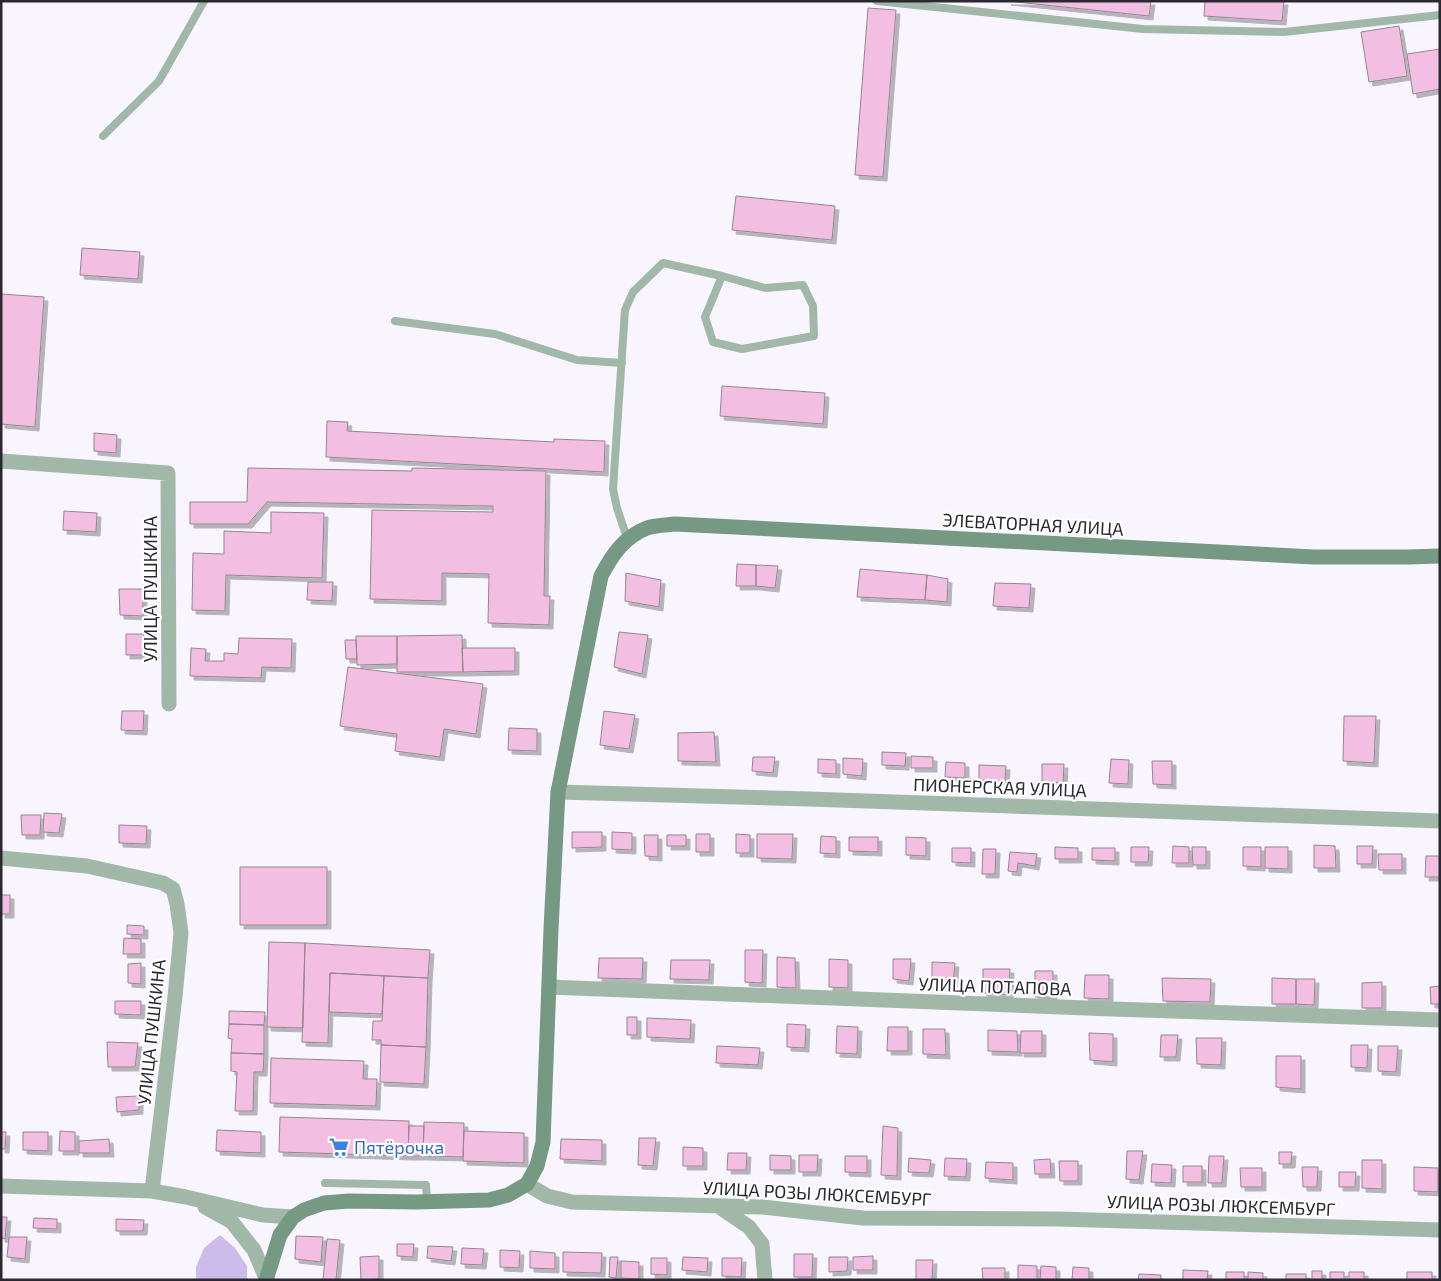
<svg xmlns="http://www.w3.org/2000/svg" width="1441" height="1281" font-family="'Exo 2',sans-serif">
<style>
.green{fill:#cbbce9}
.building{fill:#f2bee2;stroke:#978491;filter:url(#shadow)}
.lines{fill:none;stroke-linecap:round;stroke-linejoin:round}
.service{stroke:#a1b8a9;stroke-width:8}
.minor{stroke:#a1b8a9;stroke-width:15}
.secondary{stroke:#769983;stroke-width:15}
.labels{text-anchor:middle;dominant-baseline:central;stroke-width:4.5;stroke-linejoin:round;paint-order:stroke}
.street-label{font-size:18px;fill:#2a2830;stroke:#fff}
.shop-label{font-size:18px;fill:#366cbe;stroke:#fff;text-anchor:start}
</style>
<defs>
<filter id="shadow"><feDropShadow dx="4" dy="4" stdDeviation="0" flood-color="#0004"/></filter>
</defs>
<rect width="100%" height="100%" fill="#f8f5ff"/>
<path class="green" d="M220,1235L235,1248L247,1266V1280H196V1267L204,1248Z"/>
<path class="building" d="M1007,1H1151L1149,16Z
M1205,1H1284L1282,21L1204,16Z
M868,8L896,10L883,177L855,175Z
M1399,26L1407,76L1369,82L1361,32Z
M1440,49V89L1413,94L1407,54Z
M736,196L835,206L832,240L732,230Z
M82,248L140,252L138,279L80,275Z
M1,294L44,297L35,427L1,424Z
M722,386L825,393L823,424L720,416Z
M327,421L348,422L347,431L554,442V439L605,441L604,472L326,457Z
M94,433L117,435L116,453L94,451Z
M248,468L412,471V468L546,471L544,596H550L549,625L488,623L489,574L442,573V601L370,599L372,510L493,512V506L267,502L248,524H190V502H247Z
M64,511L97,513L96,532L63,530Z
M271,512L324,513L322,578L226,575L225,611L192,610L193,553L224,554V531L271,533Z
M737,564L756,565V586H736Z
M756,565L778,566L775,588L756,586Z
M860,569L927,575L925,600L857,597Z
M626,573L661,580L659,607L625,601Z
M927,575L948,579L947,602L925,600Z
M308,582H333L332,601L307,600Z
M995,583L1031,584L1029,608L993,606Z
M119,589H143V616L120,615Z
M619,632L648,635L642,674L614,667Z
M126,634H144L143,655H126Z
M462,635L463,672H397V636Z
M356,636H397V664L357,665Z
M239,638L292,639L291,668L262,667L261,678L190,676L191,648L206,649L205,661H224V653L238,654Z
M345,640H356L357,659H346Z
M462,648H515V671L463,672Z
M348,667L483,684L476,734L444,729L440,757L395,751L397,734L340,726Z
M122,711H144L143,731L121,730Z
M604,711L635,715L629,749L600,745Z
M1344,716H1376L1374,763L1343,761Z
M509,728L537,729V751L508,750Z
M714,732L716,762L678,761V733Z
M882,752L906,753L905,766L882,765Z
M911,756L933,757V768H911Z
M753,757H775L773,773L752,771Z
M843,758L863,759L862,776L843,774Z
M818,759L836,760V774L818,773Z
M1111,759L1129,760L1128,784L1109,783Z
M1152,761H1172V785L1153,784Z
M946,762L965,763V778L945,777Z
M1042,764H1064L1063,783L1042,781Z
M979,765L1006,766L1005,781L979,780Z
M44,813L62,814L59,833L43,832Z
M21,815H41L40,835H22Z
M119,825L147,826L146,844L119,843Z
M572,832H602V847L572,848Z
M612,832L632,833V850L612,849Z
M696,834H710V852H696Z
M736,834L750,835V853H736Z
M757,834H793L792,859L757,858Z
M644,835H658V857L645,856Z
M667,835H686V846H667Z
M821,836L836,837V854L820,853Z
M849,837H878V852L849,851Z
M906,837L926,838V856L906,855Z
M1314,845L1335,846L1336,868H1314Z
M1173,846L1189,847V863H1172Z
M1357,846H1373L1372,864H1357Z
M1055,847L1078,848V859H1055Z
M1131,847H1149L1148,862H1131Z
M1192,847H1206V865H1193Z
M1243,847H1261V867L1243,866Z
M1265,847H1288V869L1265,868Z
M952,848H971V863L952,862Z
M1092,848H1115V861L1092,860Z
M983,849H996L995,874H982Z
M1010,852L1037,854L1035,866L1018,863L1017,872L1008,871Z
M1378,854H1402V870H1379Z
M1426,856H1440V877H1425Z
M240,867H327V925H240Z
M1,895H10V914H1Z
M127,925L144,926V935L127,934Z
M124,938L141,939V954H123Z
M269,942L305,943L303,1028L267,1027Z
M305,943L430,950L428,978L330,973L328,1043L302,1042Z
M745,950H763L762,983L745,982Z
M777,957L795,958L796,988L777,987Z
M599,958H643L642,979L598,978Z
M829,959L848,960V988L829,987Z
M893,959H911L909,981L893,979Z
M671,960H710L709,980L670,979Z
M932,962L955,963L953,985L932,984Z
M141,963V984L128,983V964Z
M983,969H1010L1009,995L983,993Z
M1035,971H1053V997H1035Z
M330,973L384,976L382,1014L329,1012Z
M1085,975H1109V999L1084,998Z
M384,976L428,978L426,1047L381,1045V1040H372L373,1021H382Z
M1162,978L1211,979L1210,1002L1163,1001Z
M1272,978L1296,979V1004H1272Z
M1296,979H1315L1314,1005L1296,1004Z
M1382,982V1008H1362V983Z
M1440,986V1004H1431L1430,987Z
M115,1001H141V1015L115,1014Z
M229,1011L265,1012L264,1025L229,1024Z
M627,1017H637V1035H627Z
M647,1018L691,1020L690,1039L647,1037Z
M229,1024L264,1025V1054L231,1053L232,1039L228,1038Z
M787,1024L806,1025L805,1048L787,1047Z
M837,1026L858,1027L857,1054L836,1053Z
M888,1027H908V1051H887Z
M923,1029H945L946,1055L923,1054Z
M988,1030L1017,1031L1018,1052L988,1051Z
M1021,1031H1042V1053H1020Z
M1089,1033L1113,1034V1062L1090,1060Z
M1161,1035H1178L1176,1057H1160Z
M1196,1038H1222L1221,1065L1197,1064Z
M107,1042L138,1043L135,1067H108Z
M381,1045L426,1047L424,1084L380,1082Z
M1351,1045H1368L1367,1068L1351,1067Z
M717,1046L760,1048L758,1065L716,1063Z
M1378,1046H1398L1396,1072L1378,1071Z
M231,1053L264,1054L263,1072H254L253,1111H235L237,1072L231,1071Z
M1276,1056H1301V1089L1276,1087Z
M271,1058L364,1061L363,1079H377L376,1106L270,1103Z
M139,1096V1110L117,1112L116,1097Z
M280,1117L409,1121L408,1156L279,1152Z
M424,1122L464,1123L463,1157L423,1156Z
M409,1126H424L423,1156H408Z
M883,1126L898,1128L897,1176L881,1175Z
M217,1130L261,1132V1153L216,1151Z
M60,1131L75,1132V1151H59Z
M464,1131L524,1133V1163L463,1161Z
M1,1132H6L5,1149H1Z
M23,1132H48V1151L23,1150Z
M639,1138H656L653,1166L638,1165Z
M109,1139L110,1153H79V1141Z
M561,1139L602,1140V1161L560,1159Z
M683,1147L703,1148V1166H683Z
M1127,1151H1143L1139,1180L1126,1179Z
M1279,1152H1292L1291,1164H1279Z
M728,1153H747L746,1170H727Z
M770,1155L791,1156V1170H770Z
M799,1155H818L817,1172H799Z
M845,1156H867V1173L845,1172Z
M1209,1156H1224L1222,1183H1208Z
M909,1158L931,1160L929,1173L908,1172Z
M945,1158L967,1159L966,1177L944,1176Z
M1050,1159L1051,1174H1035L1034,1160Z
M1362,1160H1382V1189L1362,1188Z
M1059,1161H1078V1181H1060Z
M986,1162L1013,1163V1180L985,1178Z
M1152,1164L1172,1165L1171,1183L1151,1182Z
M1183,1166H1202V1182H1183Z
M1302,1167H1318L1317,1187H1303Z
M1414,1167L1438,1168V1192L1414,1191Z
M1240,1168H1262V1187H1241Z
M1339,1172H1356L1355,1187H1339Z
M1,1217H7L5,1239L1,1238Z
M34,1218L57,1219V1229L33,1228Z
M116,1219L144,1220L143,1231H116Z
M296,1236L323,1237L321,1262L295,1259Z
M9,1237H27L25,1259L7,1257Z
M327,1239L340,1240L336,1280H323Z
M397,1244H414L413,1257L397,1256Z
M428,1246L453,1247L451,1261L427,1258Z
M462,1248L484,1249L482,1265L461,1264Z
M500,1250L520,1251L519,1268L500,1267Z
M530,1251L555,1253V1269L530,1268Z
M563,1252L602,1253L601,1273L563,1272Z
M794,1254H813L812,1277H794Z
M379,1256V1279L361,1280L360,1257Z
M873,1256V1270H853V1257Z
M610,1257H618L616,1278L609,1277Z
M683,1257L708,1258L707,1272L682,1270Z
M829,1257H848L847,1271L829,1272Z
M651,1258H667V1275L651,1274Z
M722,1258H742L741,1277L722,1276Z
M916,1260H933L932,1280H916Z
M621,1261L639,1262V1279L621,1278Z
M1018,1265L1037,1266V1280H1018Z
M1041,1266L1056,1267V1280H1040Z
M1073,1267L1089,1268V1280H1072Z
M982,1268H1005V1280H983Z
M1183,1270L1208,1271L1207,1280H1183Z
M1312,1271H1322V1280H1312Z
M1226,1272H1244V1280H1226Z
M1248,1272L1263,1273V1280H1248Z
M1330,1272H1344V1280H1330Z
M1349,1272H1364V1280H1349Z
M1407,1272H1432V1280H1407Z
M1139,1274L1161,1275V1280H1138Z
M1286,1274H1306V1280H1286Z"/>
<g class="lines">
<path class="service" d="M877,1L1143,29L1284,32L1440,15
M103,136L159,81L204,1
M395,321L495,334L577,360L622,363
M627,538L617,508L613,489L625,310L633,292L663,263L722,276L765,288L803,285L813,306L814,336L742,349L713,342L705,317L722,276
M325,1183L426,1185L427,1201"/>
<path class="minor" d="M1,461L168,473L169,704
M558,792L809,799L1440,821
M1,858L87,866L163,883L173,889L177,904L181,933L175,997L152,1191
M549,987L1112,1009L1440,1020
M527,1184L547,1196L572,1202L762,1207L863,1218L1058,1219L1440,1230
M1,1186L152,1191L186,1197L263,1215L293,1217
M718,1206L749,1227L762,1244L765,1280
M205,1207L232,1222L254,1250L266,1278"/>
<path class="secondary" d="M266,1280L280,1235L293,1217L304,1210L324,1203L349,1201L416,1202L489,1200L508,1195L527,1184L537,1166L543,1142L551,929L558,792L601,576C612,555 624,537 647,528C655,525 666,525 675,524L1314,557H1408L1440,556"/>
</g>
<defs>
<symbol id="supermarket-bare" viewBox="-9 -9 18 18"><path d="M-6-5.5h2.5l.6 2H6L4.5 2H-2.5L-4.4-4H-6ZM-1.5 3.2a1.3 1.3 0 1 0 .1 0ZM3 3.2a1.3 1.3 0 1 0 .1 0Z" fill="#3f7fe0" stroke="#fff" stroke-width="2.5" paint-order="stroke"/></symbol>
</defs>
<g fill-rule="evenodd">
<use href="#supermarket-bare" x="325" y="1133" width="28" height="28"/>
</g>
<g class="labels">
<g class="street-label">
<text transform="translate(1033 524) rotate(3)">ЭЛЕВАТОРНАЯ УЛИЦА</text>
<text transform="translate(150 589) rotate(-90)">УЛИЦА ПУШКИНА</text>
<text transform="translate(1000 787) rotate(2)">ПИОНЕРСКАЯ УЛИЦА</text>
<text transform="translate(995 986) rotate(2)">УЛИЦА ПОТАПОВА</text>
<text transform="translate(151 1032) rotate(-84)">УЛИЦА ПУШКИНА</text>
<text transform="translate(817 1193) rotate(3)">УЛИЦА РОЗЫ ЛЮКСЕМБУРГ</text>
<text transform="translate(1221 1205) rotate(2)">УЛИЦА РОЗЫ ЛЮКСЕМБУРГ</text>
</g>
<g class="shop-label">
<text x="354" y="1147">Пятёрочка</text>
</g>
</g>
<rect width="1441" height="1281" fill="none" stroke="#2a2830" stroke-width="5"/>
</svg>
